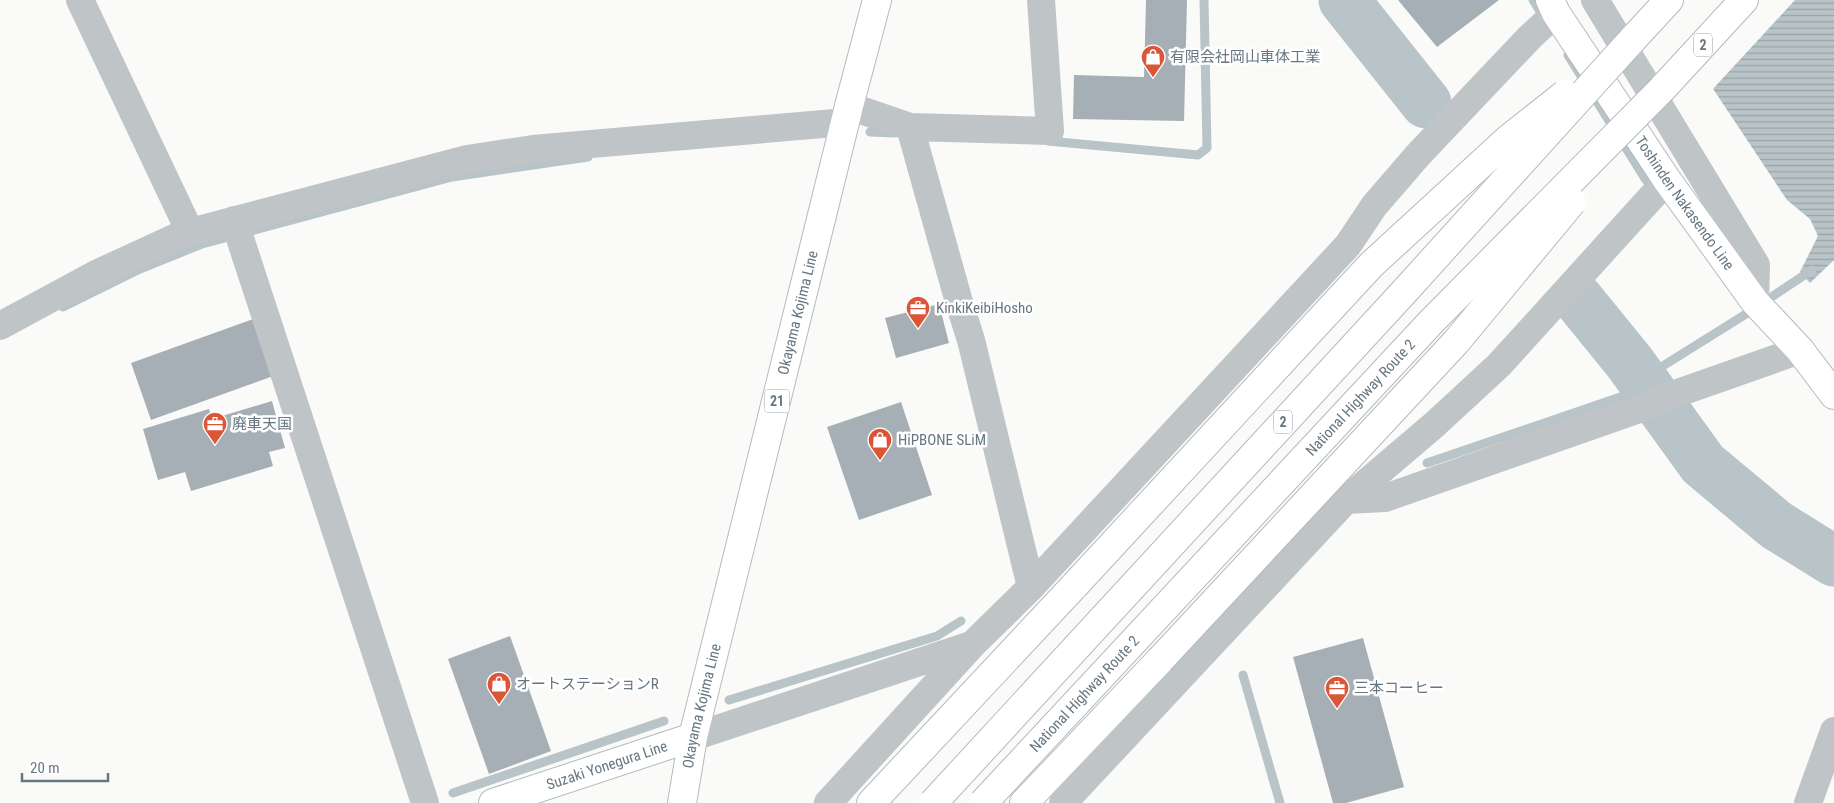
<svg xmlns="http://www.w3.org/2000/svg" width="1834" height="803" font-family="'Roboto Condensed','Noto Sans JP',sans-serif">
<style>
.water{fill:url(#water-rules)}
.pier{fill:#fafaf8}
.lines{fill:none;stroke-linecap:round;stroke-linejoin:round}
.stream{stroke:#b8c4c8;stroke-width:9}
.river{stroke:#b8c4c8;stroke-width:51}
.building{fill:#a6afb5}
.secondary-casing{stroke:#b4babe;stroke-width:30}
.primary-casing{stroke:#b5babe;stroke-width:30}
.trunk-casing{stroke:#b5b9bc;stroke-width:30}
.minor{stroke:#bfc4c7;stroke-width:28}
.secondary{stroke:#fff;stroke-width:28}
.primary{stroke:#fff;stroke-width:28}
.trunk{stroke:#fff;stroke-width:28}
.trunk-bridge-casing{stroke:#b5b9bc;stroke-width:30;stroke-linecap:butt}
.trunk-bridge{stroke:#fff;stroke-width:28}
.labels{text-anchor:middle;dominant-baseline:central;stroke-width:5;stroke-linejoin:round;paint-order:stroke}
.shield{fill:#fff;stroke:#94a0a7;stroke-width:1}
.shield-label{font-size:14px;font-weight:bold;fill:#667781}
.poi-label{font-size:15px;fill:#667781;stroke:#fff;text-anchor:start}
.street-label{font-size:15px;fill:#667781;stroke:#fff}
</style>
<defs>
<pattern id="water-rules" width="6" height="5" patternUnits="userSpaceOnUse" patternTransform="scale(1.25)"><rect width="6" height="5" fill="#b8c4c8"/><path d="M0 2.5h6" fill="none" stroke="#99a4a8"/></pattern>
</defs>
<rect width="100%" height="100%" fill="#fafaf8"/>
<path class="water" d="M1654,0H1834V260L1810,283L1800,272L1818,236L1810,219L1787,200Z"/>
<path class="pier" d="M1651,0H1795L1711,91Z"/>
<g class="lines">
<path class="stream" d="M1533,0L1541,13
M1568,55L1646,180
M870,132L895,133
M1048,141L1198,155L1207,148L1204,0
M1773,296L1812,270
M63,307L140,269L202,244L452,177L588,157
M1642,379L1746,314
M1427,463L1635,392L1646,385
M1243,675L1280,803
M729,700L937,636L961,621
M453,793L664,721"/>
<path class="river" d="M1344,0L1426,103
M1578,299L1630,363L1703,464L1776,525L1834,561"/>
</g>
<path class="building" d="M1146,0H1187L1184,121L1073,119L1074,75L1144,77Z
M1398,0H1499L1437,47Z
M939,304L949,343L896,358L885,318Z
M256,318L276,375L151,420L131,363Z
M272,401L285,448L269,452L273,466L191,491L185,472L158,480L143,429L209,409L212,419Z
M901,402L932,495L859,520L827,427Z
M510,636L551,751L489,774L448,659Z
M1363,638L1404,787L1346,803H1333L1293,657Z"/>
<g class="lines">
<defs>
<g id="secondary">
<path id="s1" d="M1550,0L1556,13L1667,180L1755,302L1800,350L1834,395"/>
<path id="s2" d="M493,803L693,737"/>
</g>
<g id="primary">
<path id="s3" d="M682,803L693,737L849,106L877,0"/>
</g>
<path id="trunk" d="M1632,40L1669,0
M1662,89L1744,0
M871,803L1075,585
M1024,803L1160,660"/>
</defs>
<use href="#secondary" class="secondary-casing"/>
<use href="#primary" class="primary-casing"/>
<use href="#trunk" class="trunk-casing"/>
<path class="minor" d="M80,0L190,232
M1595,0L1756,265L1755,302
M849,106L910,127L1050,131L1041,0
M910,127L959,302L971,340L1031,587
M234,220L425,803
M0,326L96,274L183,234L467,159L533,149L846,122
M1346,500L1385,498L1642,408L1675,394L1800,350
M693,737L971,645
M828,803L972,645L1031,587L1348,245L1374,206L1418,155L1530,37L1556,13
M1063,803L1346,500L1434,425L1499,365L1667,180
M1808,803L1834,731"/>
<use href="#secondary" class="secondary"/>
<use href="#primary" class="primary"/>
<use href="#trunk" class="trunk"/>
<defs>
<g id="trunk-bridge">
<path d="M1075,585L1371,265L1507,140L1565,94"/>
<path d="M1160,660L1456,342L1572,202"/>
<path d="M933,803L1403,293L1632,40"/>
<path id="s4" d="M983,803L1431,322L1662,89"/>
</g>
</defs>
<use href="#trunk-bridge" class="trunk-bridge-casing"/>
<use href="#trunk-bridge" class="trunk-bridge"/>
</g>
<defs>
<symbol id="shop-pin" viewBox="-11 -11 22 30"><path d="M0 17L-7.5 6A9.5 9.5 0 1 1 7.5 6Z" fill="#db5537" stroke="#fff"/><path d="M-5-2.5h2.3a2.7 3.5 0 0 1 5.4 0H5L5.5 6h-11ZM-1.5-2.5h3a1.5 2.3 0 0 0-3 0Z" fill="#fff"/></symbol>
<symbol id="office-pin" viewBox="-11 -11 22 30"><path d="M0 17L-7.5 6A9.5 9.5 0 1 1 7.5 6Z" fill="#db5537" stroke="#fff"/><path d="M-6-3h4V-5.5h4V-3h4V5H-6ZM-1-4.5V-3h2v-1.5ZM-6 0V1H6V0Z" fill="#fff"/></symbol>
</defs>
<g fill-rule="evenodd">
<use href="#shop-pin" x="1139" y="43" width="28" height="38"/>
<use href="#office-pin" x="904" y="294" width="28" height="38"/>
<use href="#office-pin" x="201" y="410" width="28" height="38"/>
<use href="#shop-pin" x="866" y="426" width="28" height="38"/>
<use href="#shop-pin" x="485" y="670" width="28" height="38"/>
<use href="#office-pin" x="1323" y="674" width="28" height="38"/>
</g>
<g class="labels">
<g class="shield">
<rect x="1694" y="33.5" width="18" height="23" rx="4"/>
<rect x="764.5" y="389.5" width="25" height="23" rx="4"/>
<rect x="1274" y="410.5" width="18" height="23" rx="4"/>
</g>
<g class="shield-label">
<text x="1703" y="45">2</text>
<text x="777" y="401">21</text>
<text x="1283" y="422">2</text>
</g>
<g class="poi-label">
<text x="1170" y="57">有限会社岡山車体工業</text>
<text x="936" y="308">KinkiKeibiHosho</text>
<text x="232" y="424">廃車天国</text>
<text x="898" y="440">HiPBONE SLiM</text>
<text x="516" y="684">オートステーションR</text>
<text x="1354" y="688">三本コーヒー</text>
</g>
<g class="street-label">
<text stroke="none"><textPath href="#s1" startOffset="244">Toshinden Nakasendo Line</textPath></text>
<text stroke="none"><textPath href="#s3" startOffset="504">Okayama Kojima Line</textPath></text>
<text stroke="none"><textPath href="#s4" startOffset="554">National Highway Route 2</textPath></text>
<text stroke="none"><textPath href="#s4" startOffset="149">National Highway Route 2</textPath></text>
<text stroke="none"><textPath href="#s3" startOffset="99">Okayama Kojima Line</textPath></text>
<text stroke="none"><textPath href="#s2" startOffset="120">Suzaki Yonegura Line</textPath></text>
</g>
</g>
<path d="M22 773v8h86v-8" fill="none" stroke="#667781" stroke-width="2.5"/>
<text x="30" y="773" font-size="15" fill="#667781" stroke="#ffffff" stroke-width="4" paint-order="stroke">20 m</text>
</svg>
